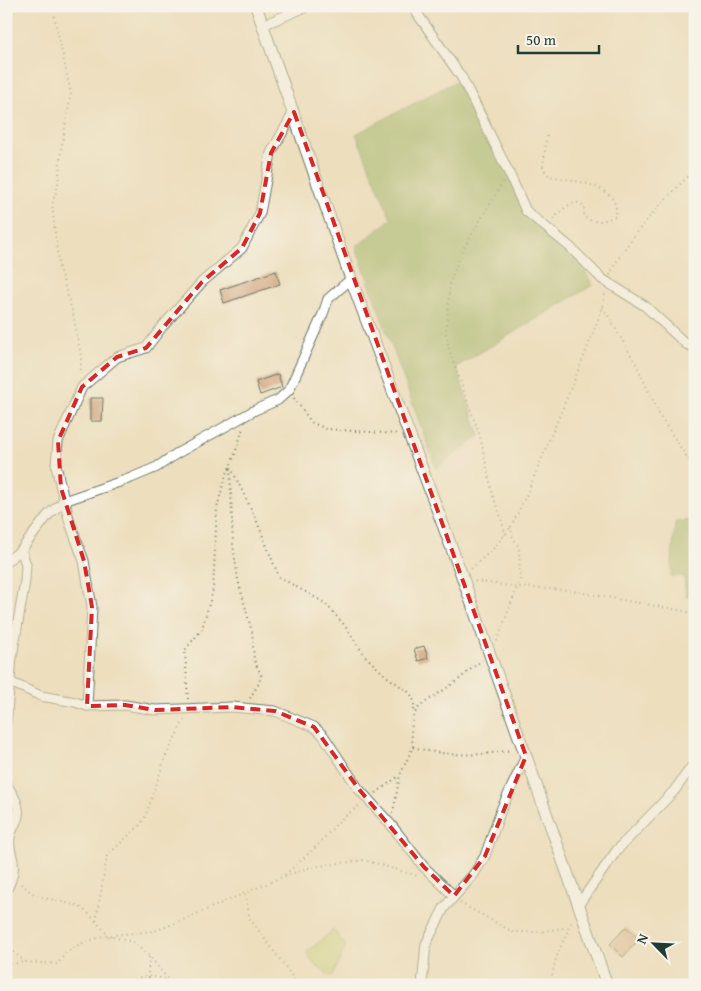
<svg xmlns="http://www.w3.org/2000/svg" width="701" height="991" font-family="'Gentium Book Plus',serif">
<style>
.green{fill:#c0cf71;stroke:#708652}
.forest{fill:#98b263;stroke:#5c784c}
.building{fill:#d1a981}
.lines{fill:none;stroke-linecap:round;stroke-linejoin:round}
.minor-casing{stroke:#677664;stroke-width:11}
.tertiary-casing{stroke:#677664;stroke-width:13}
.path{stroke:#677664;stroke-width:2;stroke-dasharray:1 4;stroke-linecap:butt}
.minor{stroke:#fff;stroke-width:9}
.tertiary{stroke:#fff;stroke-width:11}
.marked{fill:none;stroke:#d62828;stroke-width:4;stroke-dasharray:10 6;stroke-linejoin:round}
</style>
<rect width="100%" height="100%" fill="#f7f3e8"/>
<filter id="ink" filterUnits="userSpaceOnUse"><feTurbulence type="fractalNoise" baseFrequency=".02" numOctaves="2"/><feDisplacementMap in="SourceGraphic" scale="10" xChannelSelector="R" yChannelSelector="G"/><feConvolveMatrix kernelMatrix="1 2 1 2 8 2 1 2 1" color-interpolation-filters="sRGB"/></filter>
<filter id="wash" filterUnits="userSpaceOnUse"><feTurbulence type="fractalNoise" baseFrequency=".0096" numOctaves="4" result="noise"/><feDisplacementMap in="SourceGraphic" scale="20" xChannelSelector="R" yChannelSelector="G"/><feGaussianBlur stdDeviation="1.12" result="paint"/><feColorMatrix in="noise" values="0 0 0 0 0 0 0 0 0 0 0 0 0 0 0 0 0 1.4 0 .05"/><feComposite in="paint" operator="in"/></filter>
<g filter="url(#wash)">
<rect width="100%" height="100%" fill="#eddfbe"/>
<polygon class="green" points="333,930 346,946 332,977 314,964 307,952"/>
<g class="forest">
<polygon points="462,78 526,211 570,247 593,285 456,367 480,436 436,468 356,247 391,219 356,134"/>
<polygon points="693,520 694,597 686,597 684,576 671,576 675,522"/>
</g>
<g id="blocks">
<g class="building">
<polygon points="276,271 280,284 224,303 220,290"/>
<polygon points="278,374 282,387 260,395 256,382"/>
<polygon points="90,398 103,398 102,421 90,421"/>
<polygon points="424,646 428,658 418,661 414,649"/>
<polygon points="626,927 639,939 623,957 610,944"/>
</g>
</g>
</g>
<g filter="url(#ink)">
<use href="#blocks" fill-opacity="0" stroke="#677664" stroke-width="1"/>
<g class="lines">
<defs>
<g id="minor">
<polyline points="412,6 462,78 508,171 526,211 570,247 602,279 645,306 686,344 695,348"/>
<polyline points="263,25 308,6"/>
<polyline points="6,562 21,550 49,514 64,501 131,478 157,467 176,454 255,410 278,400 289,390 323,314 328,299 351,279"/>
<polyline points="10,682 41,696 75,702 87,706 125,705 155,710 232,707 275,711 314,727 323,735 358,788 392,826 424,867 454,896"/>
<polyline points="87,706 92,607 84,561 70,523 61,488 56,465 58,441 82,387 117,357 146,348 162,327 202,282 242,248 260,213 271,153 294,112"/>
<polyline points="6,723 12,657 25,581 26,564 21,550"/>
<path d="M6,783C10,791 17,799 18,808C21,819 11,827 10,838C8,846 12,853 13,861C15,872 11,882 6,891"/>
<polyline points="579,904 617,850 674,791 695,762"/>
<polyline points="422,985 426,944 444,908 474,874 485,856 501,810 526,756"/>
</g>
<polyline id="tertiary" points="256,6 351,279 461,573 607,985"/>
</defs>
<use href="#minor" class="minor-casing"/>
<use href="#tertiary" class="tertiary-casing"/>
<g class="path">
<polyline points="52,6 71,94 61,150 58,185 52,205 59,268 73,313 81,357 81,374"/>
<path d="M547,136L543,165L544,170L549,176C572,181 620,183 616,216C605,220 596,225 584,217V208L581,203C568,201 561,212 552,220"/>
<polyline points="503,182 460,254 450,283 446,332 449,350 480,436 493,496 501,517 505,535"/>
<path d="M610,275C624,241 668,195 695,170"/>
<polyline points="603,307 636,364 661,418 695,469"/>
<polyline points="294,398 311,422 326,429 398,434"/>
<polyline points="471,569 495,547 511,527"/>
<polyline points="475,581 517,587 567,590 695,613"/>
<polyline points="497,641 520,580 519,548 512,535 511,527 527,494 585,354 603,307 605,293"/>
<polyline points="250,698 259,683 261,675 254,660 252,632 238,580 233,545 230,466 256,519 279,577 325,603 345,626 365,656 386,676 410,693 414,701 414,714"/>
<polyline points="188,699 185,650 202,629 213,590 217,508 224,481 235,454 243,428"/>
<path d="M413,747C446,757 479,756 512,750"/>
<polyline points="689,789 695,784"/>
<polyline points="376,793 400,775"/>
<polyline points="393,813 400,775 413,747 411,730 414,714 420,706 457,681 482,660"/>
<polyline points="285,875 316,847 340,820 360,805"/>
<polyline points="21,884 32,893 45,898 79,906 90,915 109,936 133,942 149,956 169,980 178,985"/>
<polyline points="245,894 250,919 290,973 297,985"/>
<polyline points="460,903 513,932 538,932 570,927"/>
<polyline points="96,921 107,856 141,824 146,815 165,758 185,718"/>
<polyline points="6,945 25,962"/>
<polyline points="149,957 148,975 151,985"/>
<polyline points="6,965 25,962 58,964 64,954 80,944 103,936 154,931 176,923 282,877 311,867 364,860 418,876"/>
<path d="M126,985C142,975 150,975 168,980"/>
<polyline points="550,985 556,958 572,921"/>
</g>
<use href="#minor" class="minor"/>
<use href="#tertiary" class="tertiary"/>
</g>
</g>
<path d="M0 0H701V991H0ZM294,112L526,756L485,856L454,896L424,867L358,788L314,727L275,711L232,707L155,710L125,705L87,706L92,607L84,561L61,488L58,441L82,387L117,357L146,348L202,282L242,248L260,213L271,153Z" fill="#eddfbe" fill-opacity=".55" fill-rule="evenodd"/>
<path class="marked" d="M294,112L526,756L485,856L454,896L424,867L358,788L314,727L275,711L232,707L155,710L125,705L87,706L92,607L84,561L61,488L58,441L82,387L117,357L146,348L202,282L242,248L260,213L271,153Z"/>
<rect width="701" height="991" fill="none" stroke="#f7f3e8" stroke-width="25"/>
<g transform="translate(654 944) rotate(294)" stroke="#f7f3e8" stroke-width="4" paint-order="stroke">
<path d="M0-4L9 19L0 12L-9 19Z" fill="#1f3d34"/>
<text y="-8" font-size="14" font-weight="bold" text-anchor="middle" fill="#1f3d34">N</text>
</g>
<path d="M518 45v8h81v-8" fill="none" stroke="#1f3d34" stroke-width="2.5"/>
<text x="526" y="45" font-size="15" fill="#1f3d34" stroke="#f7f3e8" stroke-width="4" paint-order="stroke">50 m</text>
</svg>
